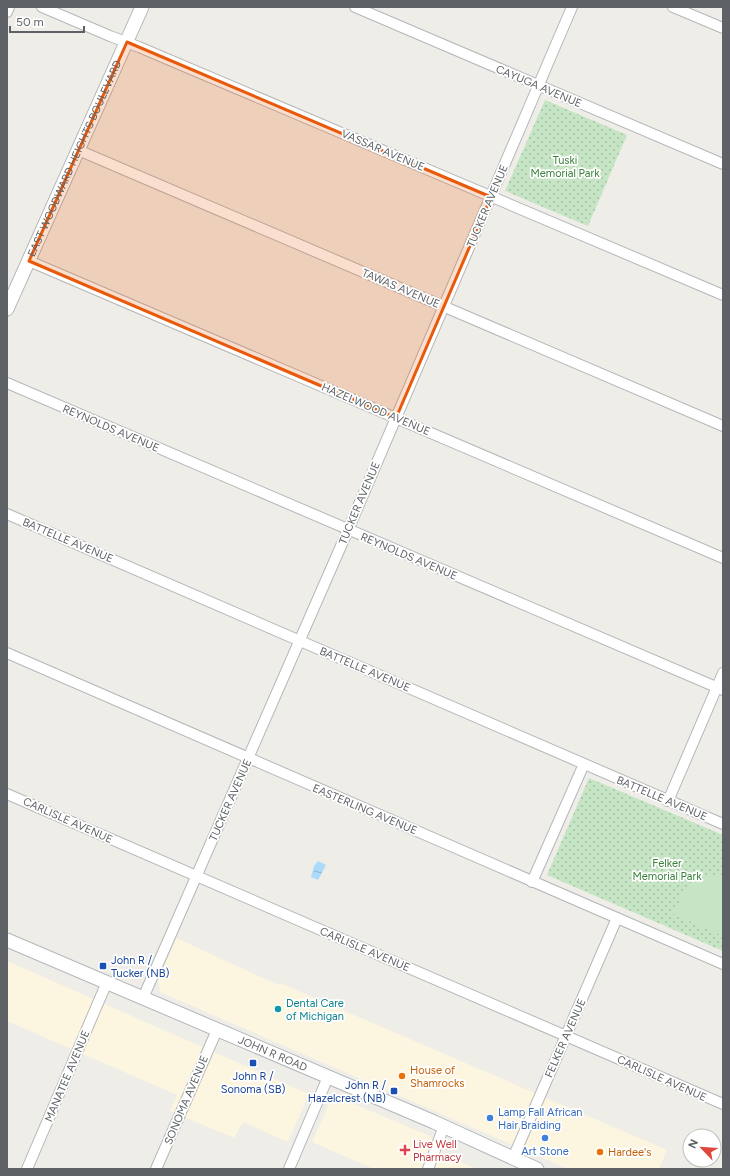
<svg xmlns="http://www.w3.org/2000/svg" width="730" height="1176" font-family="Figtree,sans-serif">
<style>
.commercial{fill:#fcf5df}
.park{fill:url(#park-dots)}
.garden{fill:#c6e5c5}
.water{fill:url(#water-ripples)}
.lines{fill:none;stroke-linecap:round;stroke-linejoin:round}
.street-casing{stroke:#b4b7ba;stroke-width:12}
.secondary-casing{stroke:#b3b6ba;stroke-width:15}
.street{stroke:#fff;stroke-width:10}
.secondary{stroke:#fff;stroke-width:13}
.marked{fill:#e8590c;fill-opacity:0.2;stroke:#e8590c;stroke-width:3;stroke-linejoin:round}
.transit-dot{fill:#1a4fb4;stroke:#fff;stroke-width:1.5}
.culture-dot{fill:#0f9aa8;stroke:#fff;stroke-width:1.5}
.food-dot{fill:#e8710a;stroke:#fff;stroke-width:1.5}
.shop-dot{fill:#3f7fe0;stroke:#fff;stroke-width:1.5}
.health-dot{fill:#e0444e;stroke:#fff;stroke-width:1.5}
.labels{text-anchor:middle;stroke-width:3.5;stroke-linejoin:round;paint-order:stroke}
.street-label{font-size:11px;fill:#5e6266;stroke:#fff}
.park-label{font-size:11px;fill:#3a813c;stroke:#fff}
.transit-label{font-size:11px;fill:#164399;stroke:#fff;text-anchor:start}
.culture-label{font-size:11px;fill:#0d838f;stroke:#fff;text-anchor:start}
.food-label{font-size:11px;fill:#c56008;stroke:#fff;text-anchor:start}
.shop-label{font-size:11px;fill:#366cbe;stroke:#fff;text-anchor:start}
.health-label{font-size:11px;fill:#be3a42;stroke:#fff;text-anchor:start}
</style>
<defs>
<pattern id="park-dots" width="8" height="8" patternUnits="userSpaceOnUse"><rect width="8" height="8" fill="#c6e5c5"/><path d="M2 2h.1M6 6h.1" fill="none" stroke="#a4bda4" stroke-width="1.8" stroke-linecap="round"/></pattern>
<pattern id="water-ripples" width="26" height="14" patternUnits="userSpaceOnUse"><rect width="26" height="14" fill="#acdafa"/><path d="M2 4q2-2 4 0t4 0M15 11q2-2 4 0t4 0" fill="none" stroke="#8fb4ce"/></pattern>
</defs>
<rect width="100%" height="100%" fill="#efede7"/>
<g class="commercial">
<polygon points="176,938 278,985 280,983 667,1150 659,1169 568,1169 160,992 158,982"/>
<polygon points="7,961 309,1094 288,1142 243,1122 234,1138 170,1111 177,1095 7,1021"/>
<polygon points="333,1095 430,1136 445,1155 476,1169 374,1169 312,1142"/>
</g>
<g class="park">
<polygon points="545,100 627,135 588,226 505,191"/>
<polygon points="589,778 723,835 723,951 547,875"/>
</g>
<path class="garden" d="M723,875V936L673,914C684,889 694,877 723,875Z"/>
<polygon class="water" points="318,861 326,865 318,880 311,877 314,866"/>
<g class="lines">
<defs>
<g id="street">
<polyline points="42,7 110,36 139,47 723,295"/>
<polyline points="355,7 723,164"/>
<polyline points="673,7 723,28"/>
<polyline points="7,12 9,7"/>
<polyline points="78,150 723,426"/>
<polyline points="29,261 723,558"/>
<polyline points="7,383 723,690"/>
<polyline points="7,514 723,824"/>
<polyline points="7,653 723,964"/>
<polyline points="7,794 723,1104"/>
<polyline points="668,801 723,673"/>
<polyline points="532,882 584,764"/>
<polyline points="143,998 348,530 572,7"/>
<polyline points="513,1158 617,918"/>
<polyline points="27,1169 107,982"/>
<polyline points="156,1169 217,1030"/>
<polyline points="289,1169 328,1077"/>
<polyline points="428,1169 444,1126"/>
</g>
<g id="secondary">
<path id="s1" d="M7,309L142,7"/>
<path id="s2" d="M7,940L434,1122L537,1169"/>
</g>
</defs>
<use href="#street" class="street-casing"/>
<use href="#secondary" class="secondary-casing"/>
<use href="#street" class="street"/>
<use href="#secondary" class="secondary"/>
</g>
<path class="marked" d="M127,42L491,197L396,418L29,261Z"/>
<g class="transit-dot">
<rect x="99" y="962" width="8" height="8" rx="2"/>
<rect x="249" y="1059" width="8" height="8" rx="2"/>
<rect x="390" y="1087" width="8" height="8" rx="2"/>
</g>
<circle class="culture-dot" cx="278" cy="1009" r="4"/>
<g class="food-dot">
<circle cx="402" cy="1076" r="4"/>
<circle cx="600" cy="1152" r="4"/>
</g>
<g class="shop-dot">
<circle cx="490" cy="1118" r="4"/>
<circle cx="545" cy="1138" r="4"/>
</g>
<path class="health-dot" d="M403 1144h4v4h4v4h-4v4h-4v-4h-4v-4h4z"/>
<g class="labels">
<g class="street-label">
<text transform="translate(539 86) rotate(23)" y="4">CAYUGA AVENUE</text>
<text transform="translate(383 150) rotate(23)" y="4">VASSAR AVENUE</text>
<text dy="4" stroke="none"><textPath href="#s1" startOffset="165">EAST WOODWARD HEIGHTS BOULEVARD</textPath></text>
<text transform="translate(487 206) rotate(-67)" y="4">TUCKER AVENUE</text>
<text transform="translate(401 288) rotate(23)" y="4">TAWAS AVENUE</text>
<text transform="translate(376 409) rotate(23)" y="4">HAZELWOOD AVENUE</text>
<text transform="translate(111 428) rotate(23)" y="4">REYNOLDS AVENUE</text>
<text transform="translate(359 503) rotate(-67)" y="4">TUCKER AVENUE</text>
<text transform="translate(68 540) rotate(23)" y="4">BATTELLE AVENUE</text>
<text transform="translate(409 556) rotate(23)" y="4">REYNOLDS AVENUE</text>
<text transform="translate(365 669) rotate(23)" y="4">BATTELLE AVENUE</text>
<text transform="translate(662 798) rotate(23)" y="4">BATTELLE AVENUE</text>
<text transform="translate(230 800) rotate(-66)" y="4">TUCKER AVENUE</text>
<text transform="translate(365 809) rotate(23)" y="4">EASTERLING AVENUE</text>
<text transform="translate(68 820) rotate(24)" y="4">CARLISLE AVENUE</text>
<text transform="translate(365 949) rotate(23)" y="4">CARLISLE AVENUE</text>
<text transform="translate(565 1038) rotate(-66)" y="4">FELKER AVENUE</text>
<text dy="4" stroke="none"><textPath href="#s2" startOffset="289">JOHN R ROAD</textPath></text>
<text transform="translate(67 1076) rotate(-67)" y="4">MANATEE AVENUE</text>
<text transform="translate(662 1078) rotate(24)" y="4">CARLISLE AVENUE</text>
<text transform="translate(186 1100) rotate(-67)" y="4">SONOMA AVENUE</text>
</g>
<g class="park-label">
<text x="565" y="164">Tuski<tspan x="565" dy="13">Memorial Park</tspan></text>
<text x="667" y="867">Felker<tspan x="667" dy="13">Memorial Park</tspan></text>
</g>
<g class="transit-label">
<text x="111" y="964">John R /<tspan x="111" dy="13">Tucker (NB)</tspan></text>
<text x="253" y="1080" text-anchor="middle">John R /<tspan x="253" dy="13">Sonoma (SB)</tspan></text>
<text x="386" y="1089" text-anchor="end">John R /<tspan x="386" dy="13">Hazelcrest (NB)</tspan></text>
</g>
<g class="culture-label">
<text x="286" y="1007">Dental Care<tspan x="286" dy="13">of Michigan</tspan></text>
</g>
<g class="food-label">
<text x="410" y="1074">House of<tspan x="410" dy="13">Shamrocks</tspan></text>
<text x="608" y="1156">Hardee's</text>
</g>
<g class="shop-label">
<text x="498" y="1116">Lamp Fall African<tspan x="498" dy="13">Hair Braiding</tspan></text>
<text x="545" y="1155" text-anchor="middle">Art Stone</text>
</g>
<g class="health-label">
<text x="413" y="1148">Live Well<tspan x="413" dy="13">Pharmacy</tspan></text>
</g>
</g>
<rect width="730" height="1176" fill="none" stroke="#5e6266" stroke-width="16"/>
<g transform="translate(702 1148) rotate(295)"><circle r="19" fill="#ffffff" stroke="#bfc0c2"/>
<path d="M0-3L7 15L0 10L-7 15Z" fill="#df463d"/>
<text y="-6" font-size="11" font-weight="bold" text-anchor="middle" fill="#5e6266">N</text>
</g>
<path d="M10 26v6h74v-6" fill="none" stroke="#5e6266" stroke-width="2"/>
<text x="16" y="26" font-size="12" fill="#5e6266" stroke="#ffffff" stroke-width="3" paint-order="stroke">50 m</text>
</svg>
